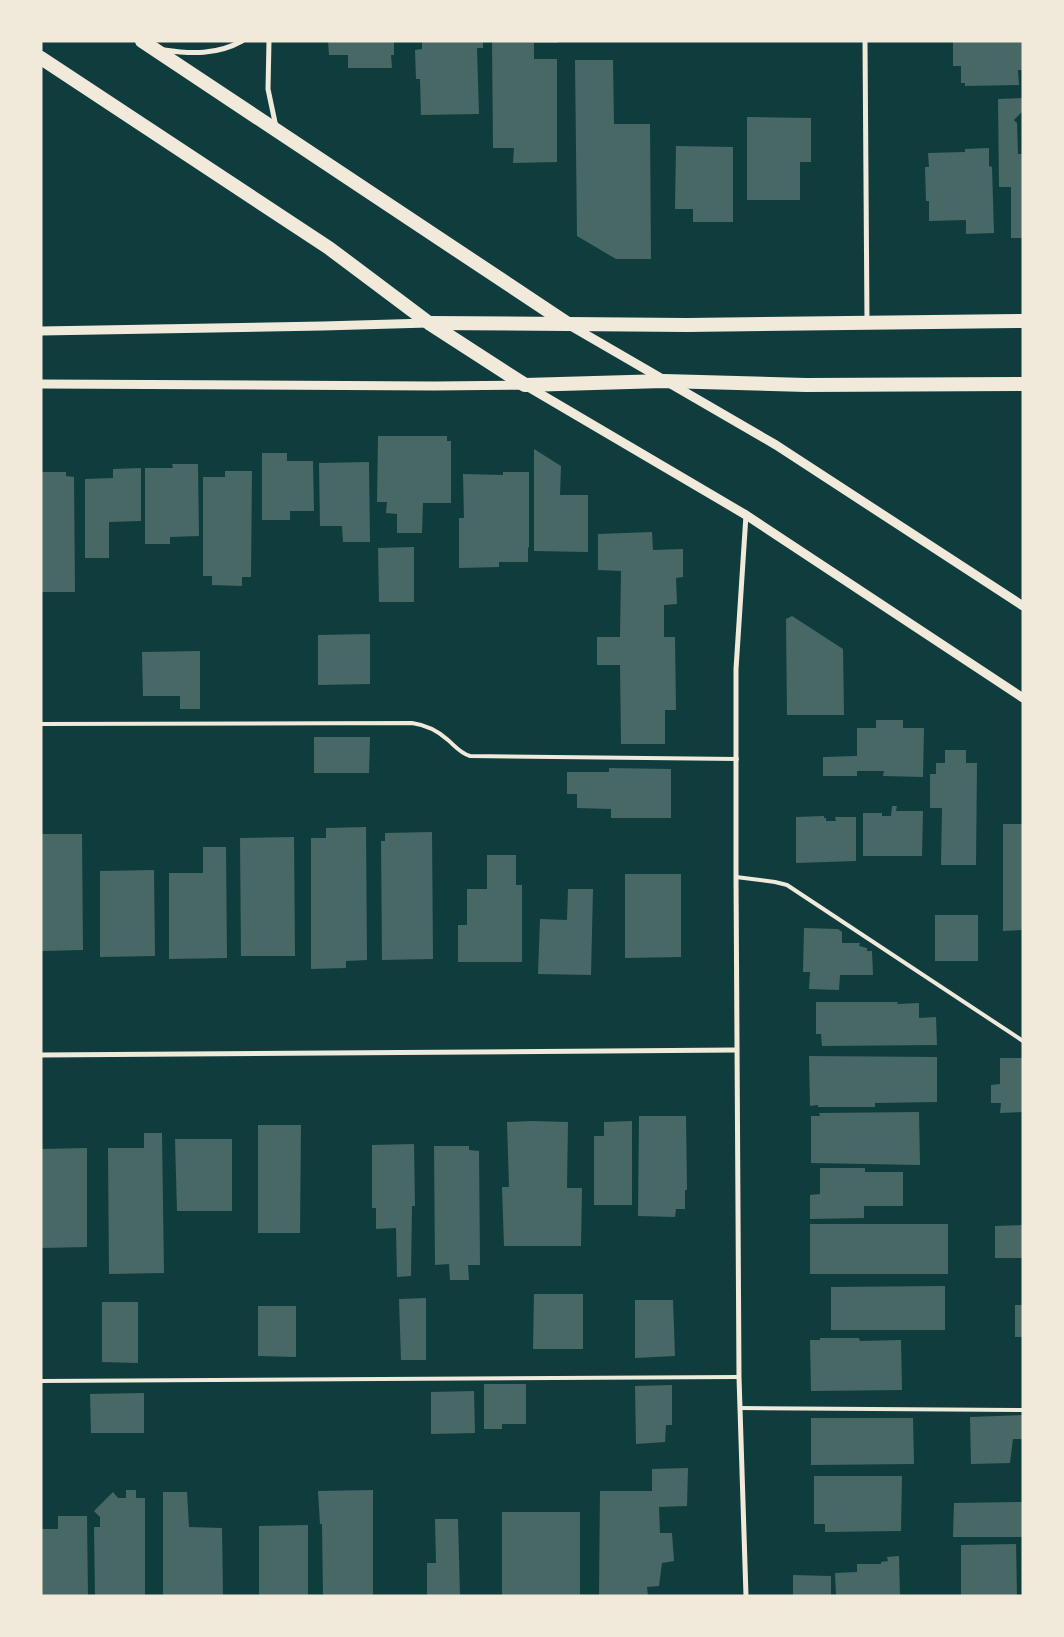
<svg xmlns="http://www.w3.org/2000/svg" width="1064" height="1637" font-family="'Asap Condensed',sans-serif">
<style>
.building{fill:#486865}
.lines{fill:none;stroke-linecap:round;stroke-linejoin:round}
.service{stroke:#f1e9da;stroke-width:4}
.minor{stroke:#f1e9da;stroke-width:5}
.tertiary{stroke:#f1e9da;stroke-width:9}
.trunk{stroke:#f1e9da;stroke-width:14}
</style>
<rect width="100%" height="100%" fill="#0f3d3e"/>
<g class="building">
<polygon points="328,41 394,41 394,55 391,55 392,68 348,68 348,55 329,55"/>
<polygon points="422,41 483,41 483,48 477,48 479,114 421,115 420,79 416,79 415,50 422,49"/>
<polygon points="492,41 558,41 558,43 534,43 534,59 557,59 557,162 513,163 514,148 493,148"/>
<polygon points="953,41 1023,41 1023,70 1018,70 1019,85 965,86 965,83 961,83 961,66 953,66"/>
<polygon points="575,60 613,60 614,124 650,124 651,259 616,259 577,236"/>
<polygon points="1023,98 1023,111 1014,120 1017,123 1018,154 1023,154 1023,238 1011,238 1011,187 999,187 998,99"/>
<polygon points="747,117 811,118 811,162 800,162 800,200 747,200"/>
<polygon points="676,146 733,147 733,222 693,222 693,209 675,209"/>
<polygon points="989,148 989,166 992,167 994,233 966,234 966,220 929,221 929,201 926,201 925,167 929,167 928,153 965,152 965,149"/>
<polygon points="378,436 447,436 447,441 451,441 451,503 423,503 422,533 397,533 397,514 386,513 387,502 377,502"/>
<polygon points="534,449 561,466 560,495 588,495 588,552 534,551"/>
<polygon points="262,453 287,453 287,461 313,461 314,511 290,511 290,520 262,520"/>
<polygon points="369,462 370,542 343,542 342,526 320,526 319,463"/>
<polygon points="172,464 198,464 199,536 170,537 170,544 145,544 145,468 173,468"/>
<polygon points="141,468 141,521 109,522 109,558 85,558 85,479 113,478 113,469"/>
<polygon points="225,471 252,471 251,577 242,577 242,586 212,585 212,576 203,576 203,477 225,477"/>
<polygon points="41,472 66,472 66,476 74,477 75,592 41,592"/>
<polygon points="503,472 529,472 529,548 528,547 528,562 499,562 499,567 459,568 459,518 464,518 463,474 503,475"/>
<polygon points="652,532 653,550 683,549 683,577 676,578 677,604 664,605 664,637 675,637 676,710 665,710 665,744 621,744 620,665 597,665 597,637 620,637 621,571 598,570 598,534"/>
<polygon points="414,547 414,602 379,602 378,548"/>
<polygon points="792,616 843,649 844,715 787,715 786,619"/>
<polygon points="370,634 370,684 318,685 318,635"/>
<polygon points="200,651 200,709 180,709 180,696 143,696 142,652"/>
<polygon points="876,720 903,720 903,728 924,728 923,777 883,776 884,771 857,771 857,776 823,776 823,757 857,756 857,728 876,728"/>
<polygon points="314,737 370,737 369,773 314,773"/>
<polygon points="945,750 966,750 966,763 977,763 976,865 941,865 942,808 930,808 930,774 936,774 936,763 945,763"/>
<polygon points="609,768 671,769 671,818 611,818 611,809 577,808 577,794 567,794 567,772 609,772"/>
<polygon points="892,806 897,806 896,811 923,811 922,856 863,856 863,813 882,813 882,816 891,816"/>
<polygon points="824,816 824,818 826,818 826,821 836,821 835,817 856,817 856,861 796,863 796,817"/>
<polygon points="1003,824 1023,824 1023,930 1003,931"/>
<polygon points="366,827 367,960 346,961 346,968 311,969 311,838 326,838 326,828"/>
<polygon points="432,832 433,959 382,960 381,841 385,841 385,833"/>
<polygon points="41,834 82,834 83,950 41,951"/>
<polygon points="294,837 295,956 241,956 240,838"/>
<polygon points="203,847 226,847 227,958 169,959 169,873 203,873"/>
<polygon points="487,855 516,855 516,885 522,885 522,962 458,962 458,925 467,925 467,889 487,889"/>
<polygon points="154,870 155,956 100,957 100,871"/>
<polygon points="625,874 681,874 681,957 625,958"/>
<polygon points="568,889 593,889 591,975 538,974 540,919 567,920"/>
<rect x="935" y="915" width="43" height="46"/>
<polygon points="804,928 838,929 842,932 842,943 860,943 859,946 867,948 867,951 872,951 873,975 840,975 839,990 809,989 810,972 803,972"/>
<polygon points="816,1002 898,1002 897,1004 919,1003 919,1018 936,1017 937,1045 822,1046 821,1034 816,1034"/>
<polygon points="809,1056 937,1057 937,1102 875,1103 875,1107 818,1107 818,1105 810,1106"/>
<polygon points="1000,1058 1023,1058 1023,1112 1000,1113 1001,1103 991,1103 991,1085 1000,1084"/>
<polygon points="919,1112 920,1165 811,1163 811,1116 820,1116 819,1113"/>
<polygon points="639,1116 686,1116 687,1190 685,1190 685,1209 676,1209 675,1217 638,1216"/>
<polygon points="531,1121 568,1122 567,1188 582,1188 581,1246 504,1246 502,1187 509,1187 507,1122"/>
<polygon points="632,1121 632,1205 594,1205 594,1136 604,1136 604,1122"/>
<polygon points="258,1125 301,1125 300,1233 258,1233"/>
<polygon points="144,1133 162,1133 164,1273 109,1274 108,1148 144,1148"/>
<polygon points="175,1139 232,1139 232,1211 177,1211"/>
<polygon points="414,1144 415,1206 412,1206 411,1276 397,1277 396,1228 376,1229 376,1208 372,1208 372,1145"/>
<polygon points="434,1146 469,1146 469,1150 479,1151 480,1265 468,1265 469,1280 450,1280 449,1264 435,1265"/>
<polygon points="87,1148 87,1247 41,1248 41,1149"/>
<polygon points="820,1168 865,1168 865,1172 903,1172 903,1206 864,1206 864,1218 810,1219 810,1195 820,1194"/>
<rect x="810" y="1224" width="138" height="50"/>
<polygon points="1023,1225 1023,1258 995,1258 995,1226"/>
<polygon points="945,1286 945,1330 831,1330 831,1287"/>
<polygon points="534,1294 583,1294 583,1349 533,1349"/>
<polygon points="426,1298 426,1360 401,1360 399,1299"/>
<polygon points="635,1300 673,1300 675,1356 635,1358"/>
<polygon points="102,1302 138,1302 138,1363 102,1362"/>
<rect x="1015" y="1305" width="8" height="32"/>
<polygon points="258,1306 296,1306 296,1357 258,1356"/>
<polygon points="820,1338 859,1338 860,1341 901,1340 902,1390 811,1391 810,1340 820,1340"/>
<polygon points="484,1384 526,1384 526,1424 502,1424 502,1429 484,1429"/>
<polygon points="672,1385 672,1425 666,1425 665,1442 636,1444 635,1386"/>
<polygon points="474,1391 475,1433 431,1434 431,1392"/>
<polygon points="144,1393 144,1433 91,1433 90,1394"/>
<polygon points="1023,1415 1023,1439 1013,1439 1010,1463 971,1464 970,1417"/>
<polygon points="811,1418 913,1418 914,1464 811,1465"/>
<polygon points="688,1468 687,1506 659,1507 660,1533 672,1533 674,1561 662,1563 659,1586 647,1587 648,1596 599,1596 600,1491 652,1491 652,1469"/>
<polygon points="814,1476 902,1476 901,1531 825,1532 825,1524 814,1524"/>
<polygon points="126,1490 136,1490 136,1498 145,1498 145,1596 95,1596 94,1527 100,1527 100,1517 94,1511 113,1492 118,1498 126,1498"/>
<polygon points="373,1490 373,1596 323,1596 322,1524 320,1524 318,1491"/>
<polygon points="163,1492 187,1492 189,1527 222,1528 223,1596 163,1596"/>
<polygon points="1020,1502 1022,1502 1022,1537 953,1537 954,1503"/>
<rect x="502" y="1512" width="78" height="84"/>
<polygon points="58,1516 87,1516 88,1596 41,1596 42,1529 58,1529"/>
<polygon points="435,1519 458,1519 460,1596 427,1596 427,1563 436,1563"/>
<polygon points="308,1525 308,1596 259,1596 259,1526"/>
<polygon points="1016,1544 1017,1596 961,1596 961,1545"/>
<polygon points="899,1556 900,1596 836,1596 835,1573 857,1572 857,1564 881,1564 881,1562 888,1561 887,1557"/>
<polygon points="793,1575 831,1576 831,1596 793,1596"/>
</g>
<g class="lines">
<g class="service">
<path d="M41,724L412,723C426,725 437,730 448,740C455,746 460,753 470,756L737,759"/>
<polyline points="736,877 775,882 787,885 1023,1041"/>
<polyline points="41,1381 739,1377"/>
<polyline points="740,1408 1023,1410"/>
</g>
<g class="minor">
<polyline points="269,41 268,89 276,127"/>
<polyline points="865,41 867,322"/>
<path d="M164,50C191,54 217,55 242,41"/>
<polyline points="41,1055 736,1050"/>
<polyline points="746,1596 739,1377 736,877 736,669 746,515"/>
</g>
<g class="tertiary">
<polyline points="571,326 776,445 1023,606"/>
<polyline points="41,331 323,326 428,323"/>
<polyline points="41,384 434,386 525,385 746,515 1023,698"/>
</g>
<g class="trunk">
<polyline points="142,41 568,324"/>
<polyline points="41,58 329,248 429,323 525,385 664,381 806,385 1023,384"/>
<polyline points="430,323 687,325 1023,321"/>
</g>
</g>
<rect width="1064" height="1637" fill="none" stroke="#f1e9da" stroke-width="85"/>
</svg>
